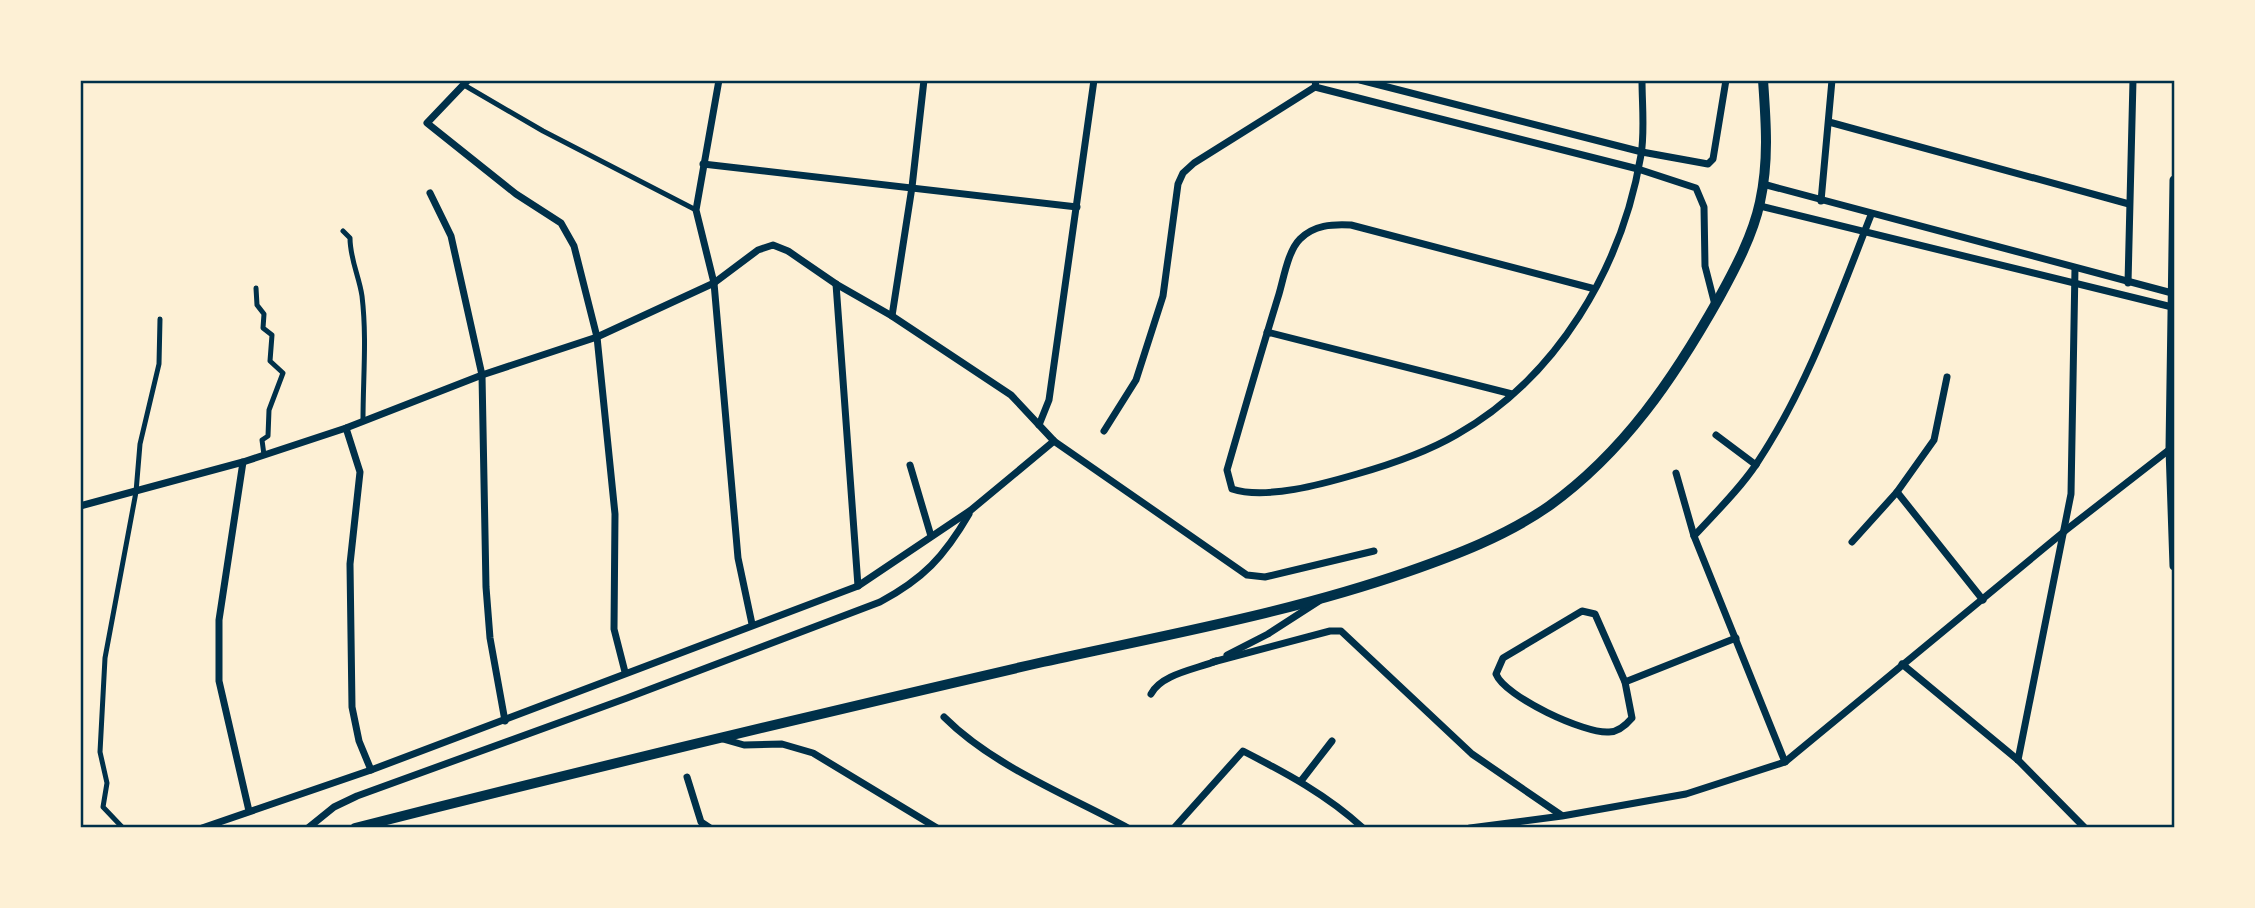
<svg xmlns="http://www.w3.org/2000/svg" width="2255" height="908" font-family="Poppins,sans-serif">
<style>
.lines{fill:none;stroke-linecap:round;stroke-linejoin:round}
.service{stroke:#003049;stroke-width:3.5}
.pedestrian{stroke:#003049;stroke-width:5}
.minor{stroke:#003049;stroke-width:7}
.tertiary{stroke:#003049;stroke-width:9}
.secondary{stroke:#003049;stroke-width:10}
.neatline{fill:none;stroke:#003049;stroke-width:2.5}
</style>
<rect width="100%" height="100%" fill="#fdf0d5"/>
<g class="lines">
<polyline class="service" points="2174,828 2174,827"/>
<g class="pedestrian">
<polyline points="464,85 543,131 696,210"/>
<path d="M343,231L350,238C350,259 359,276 362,296C367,338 363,378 363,420"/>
<polyline points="256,288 257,305 264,314 263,328 272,335 270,361 283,373 269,410 268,436 262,440 264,455"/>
<polyline points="123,828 103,807 107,783 100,752 105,658 136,492 140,444 159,364 160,319"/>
</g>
<g class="minor">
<polyline points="468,80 427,123 516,194 561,223 574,246 597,337 615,514 614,629 625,672"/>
<polyline points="719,80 696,210 714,283 738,558 752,624"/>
<polyline points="1360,80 1642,152 1708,164 1713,159 1726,80"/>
<polyline points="1315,87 1638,169 1696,188 1704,207 1705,266 1715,305"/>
<polyline points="1829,122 2129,204"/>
<polyline points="703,164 1077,207"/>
<polyline points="1763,184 2172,293"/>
<polyline points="430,193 451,236 482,375 486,587 490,638 505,721"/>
<polyline points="1821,201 1832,80"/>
<polyline points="1760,206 2172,307"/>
<polyline points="2128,283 2133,80"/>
<polyline points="836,284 858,586"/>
<path d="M1595,289L1351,225C1332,224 1314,225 1300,239C1288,251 1284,277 1279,294C1261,352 1244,411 1227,470L1232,489C1266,500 1323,484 1357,474C1392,464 1425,453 1456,435C1557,378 1622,268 1641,155C1645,132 1642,104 1642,80"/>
<polyline points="892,316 912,187 924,80"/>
<polyline points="1267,332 1512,394"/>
<polyline points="1039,425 1049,400 1094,80"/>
<polyline points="346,428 360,472 350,564 352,707 359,741 371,770"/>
<polyline points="1104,431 1136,380 1163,296 1178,184 1183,173 1194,163 1315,87 1316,80"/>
<polyline points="1716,435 1756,465"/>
<polyline points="243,462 219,620 219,681 249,811"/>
<polyline points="910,465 931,536"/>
<polyline points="1676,473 1694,536 1785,762"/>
<polyline points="1897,492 1983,600"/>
<polyline points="80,506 243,462 346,428 482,375 597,337 714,283 758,250 773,245 788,251 836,284 892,316 1011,395 1054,441 1247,575 1265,577 1374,551"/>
<path d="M1694,536C1715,513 1740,489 1757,463C1807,388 1838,299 1871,215"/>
<polyline points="1852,542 1897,492 1934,440 1947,377"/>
<path d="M1582,611L1595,614L1625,682L1632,718C1626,725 1618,732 1609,732C1585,734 1505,697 1496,674L1503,658Z"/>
<polyline points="1227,655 1268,634 1319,601"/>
<polyline points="1213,662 1330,631 1341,631 1472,754 1561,815"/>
<polyline points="1902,664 2018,760 2085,828"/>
<polyline points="1625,682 1736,638"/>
<path d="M1151,694C1161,674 1197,669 1216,661"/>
<path d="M944,717C993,766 1067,795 1128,828"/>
<polyline points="723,739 744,745 782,744 813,753 937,828"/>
<polyline points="2018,760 2071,494 2075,268"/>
<polyline points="687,777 701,822 710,828"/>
<polyline points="1301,781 1332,741"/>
<polyline points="202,828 371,770 858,586 971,510 1054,441"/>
<path d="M308,828L334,807L357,796L627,698L880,602C923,579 944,557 969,514"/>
<path d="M1174,828L1243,751C1286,773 1327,795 1363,828"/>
<polyline points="1470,828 1562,816 1686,794 1785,762 2066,530 2174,446"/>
</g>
<polyline class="tertiary" points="2174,180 2170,449 2174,566"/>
<path class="secondary" d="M355,828C584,770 813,715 1043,662C1165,635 1289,613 1407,572C1456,555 1506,536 1549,506C1624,452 1674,378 1719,298C1735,269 1753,235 1760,202C1769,161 1766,122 1763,80"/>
</g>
<rect width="2255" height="908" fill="none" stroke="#fdf0d5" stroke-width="164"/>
<rect x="82" y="82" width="2091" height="744" class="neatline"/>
</svg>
